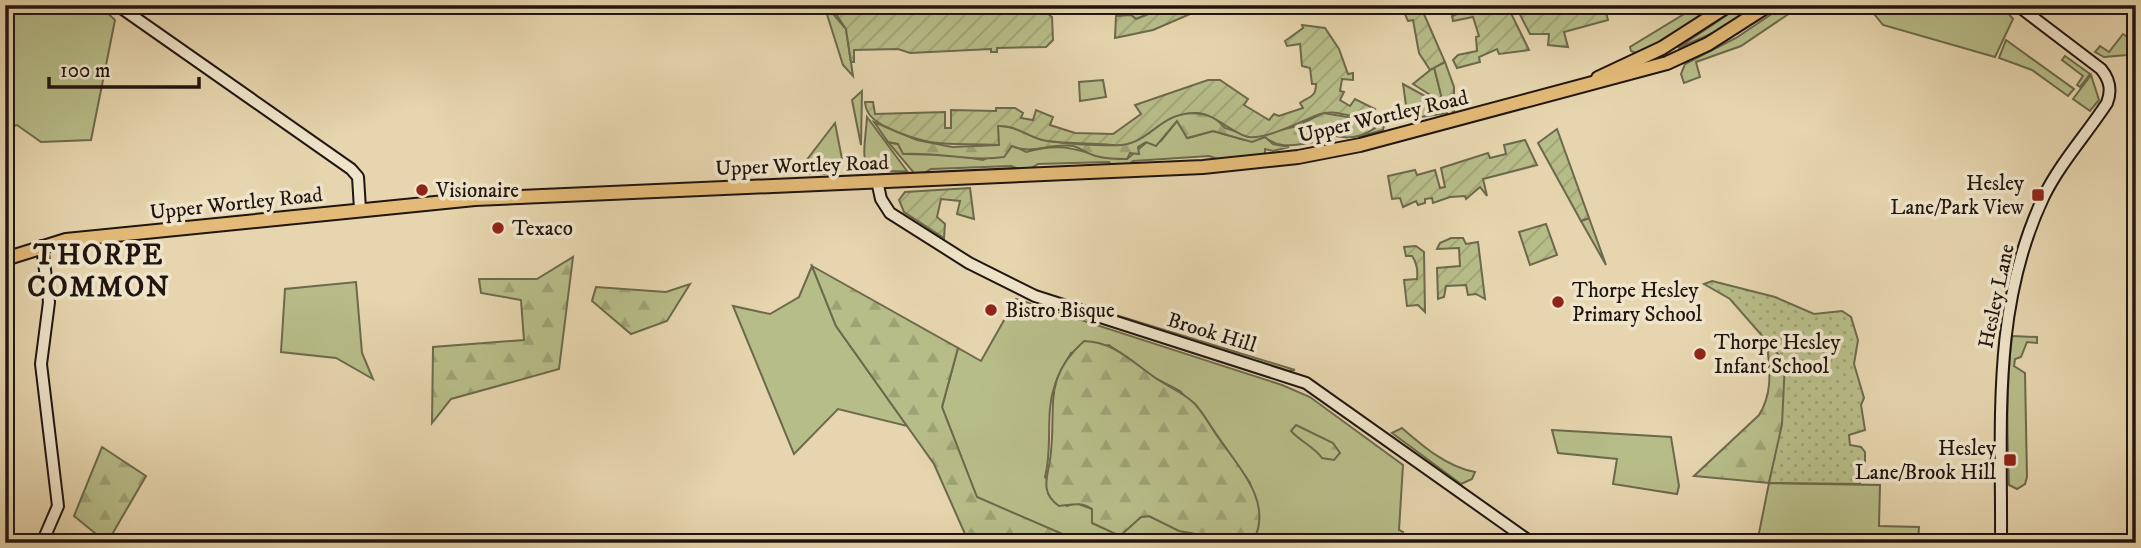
<svg xmlns="http://www.w3.org/2000/svg" width="2141" height="548" font-family="'IM FELL DW Pica',serif">
<style>
.grass{fill:#b7bd89;stroke:#6c694c;stroke-width:2}
.forest{fill:url(#forest-firs);stroke:#6c694c;stroke-width:2}
.park{fill:url(#park-dots);stroke:#6c694c;stroke-width:2}
.garden{fill:url(#garden-furrows);stroke:#6c694c;stroke-width:2}
.lines{fill:none;stroke-linecap:round;stroke-linejoin:round}
.secondary-casing{stroke:#20150f;stroke-width:14}
.primary-casing{stroke:#20150f;stroke-width:16}
.secondary{stroke:#efe4ca;stroke-width:10}
.primary{stroke:#e3ba77;stroke-width:12}
.poi-dot{fill:#8f2418;stroke:#efe4ca;stroke-width:2.5}
.labels{text-anchor:middle;stroke-width:7;stroke-linejoin:round;paint-order:stroke}
.street-label{font-size:21px;fill:#20150f;stroke:#efe4ca}
.poi-label{font-size:21px;fill:#20150f;stroke:#efe4ca;text-anchor:start}
.district-label{font-size:28px;font-weight:bold;letter-spacing:2px;fill:#20150f;stroke:#efe4ca}
</style>
<defs>
<pattern id="forest-firs" width="22" height="20" patternUnits="userSpaceOnUse" patternTransform="scale(1.75)"><rect width="22" height="20" fill="#b7bd89"/><path d="M5 1l3.5 6h-7zM16 11l3.5 6h-7z" fill="#9da275"/></pattern>
<pattern id="park-dots" width="8" height="8" patternUnits="userSpaceOnUse" patternTransform="scale(1.75)"><rect width="8" height="8" fill="#b7bd89"/><path d="M2 2h.1M6 6h.1" fill="none" stroke="#9da275" stroke-width="1.8" stroke-linecap="round"/></pattern>
<pattern id="garden-furrows" width="10" height="10" patternUnits="userSpaceOnUse" patternTransform="scale(1.75)"><rect width="10" height="10" fill="#b7bd89"/><path d="M-1 1l2-2M0 10L10 0M9 11l2-2" fill="none" stroke="#9da275"/></pattern>
</defs>
<rect width="100%" height="100%" fill="#e6d5ae"/>
<filter id="stains"><feTurbulence type="fractalNoise" baseFrequency=".00286" numOctaves="4"/><feColorMatrix values="0 0 0 0 .2 0 0 0 0 .09 0 0 0 0 .02 0 0 0 .5 -.17"/></filter>
<radialGradient id="worn" r=".72"><stop offset=".6" stop-color="#630" stop-opacity="0"/><stop offset="1" stop-color="#630" stop-opacity=".3"/></radialGradient>
<g class="grass">
<polygon points="5,5 99,5 115,20 91,140 41,142 17,125 5,129"/>
<polygon points="824,5 833,5 834,15 846,29 853,76 843,65"/>
<polygon points="1131,5 1171,5 1136,19 1131,15"/>
<polygon points="1699,5 1719,5 1654,47 1636,53 1631,51 1630,47"/>
<polygon points="1742,5 1758,5 1713,33 1678,48"/>
<polygon points="1785,5 1802,5 1741,46 1696,62 1700,77 1684,83 1681,74 1685,64 1736,38"/>
<polygon points="1879,5 2001,5 2013,19 1995,57 1883,25 1875,15"/>
<polygon points="2123,34 2135,42 2127,55 2104,57 2095,52 2100,46 2109,52"/>
<polygon points="2006,40 2074,89 2068,96 2032,70 1999,58"/>
<polygon points="2065,56 2090,74 2080,87 2077,85 2083,76 2062,60"/>
<polygon points="1434,67 1443,103 1413,84"/>
<polygon points="2091,75 2099,100 2090,111 2073,99"/>
<polygon points="1103,80 1106,97 1080,101 1079,82"/>
<polygon points="1403,84 1436,102 1447,113 1414,118 1406,105"/>
<polygon points="862,91 861,145 852,100"/>
<polygon points="1378,116 1386,116 1383,130 1358,137 1375,128"/>
<path d="M867,117L907,171C854,173 864,162 867,117Z"/>
<path d="M1177,121L1188,138L1213,131L1244,140L1265,137L1273,144L1289,147L1273,151L1265,149V155L1218,159L1209,156L1133,161L1128,165L1112,166L1109,162L1038,164C1028,171 1022,171 1011,166L931,169L924,173H914L888,142L898,144L904,154L952,155L983,160L1012,145L1026,152C1074,138 1085,159 1127,159L1147,142L1161,141Z"/>
<polygon points="835,123 842,159 838,169 827,174 796,174"/>
<polygon points="1322,131 1333,139 1303,144 1300,140"/>
<polygon points="1589,218 1606,265 1581,221"/>
<polygon points="812,266 836,326 907,426 838,409 794,454 733,306 770,314 799,297"/>
<polygon points="356,282 362,353 373,379 336,358 281,352 285,289"/>
<path d="M1016,299L1282,385L1310,397L1403,465L1399,530L1403,532L1397,543H1250L1253,541L1259,517L1250,483L1205,418L1180,391L1155,378L1109,345L1071,353C1065,364 1057,375 1054,388C1045,416 1053,446 1045,477L1067,506L1076,503L1092,509L1093,516L1130,526L1141,517L1149,516L1193,536L1218,538L1223,543H1083L977,498L942,407L958,348L981,361Z"/>
<polygon points="1080,304 1295,370 1288,371"/>
<path d="M2012,336L2037,337V343L2027,342L2021,357L2015,359L2014,366L2025,373L2027,477L2025,484L2017,489L2009,485C2007,435 2006,386 2012,336Z"/>
<path d="M1402,428C1424,447 1447,467 1475,472L1472,479L1461,484L1392,433Z"/>
<polygon points="1552,430 1671,437 1679,486 1677,494 1613,484 1617,459 1558,453"/>
<polygon points="1769,483 1880,485 1879,526 1919,527 1918,543 1757,543"/>
</g>
<g class="forest">
<polygon points="1445,62 1454,87 1454,112 1443,103 1434,67"/>
<path d="M1190,113L1212,115L1225,128L1252,137L1297,126L1323,113L1354,118L1378,116L1375,128C1356,141 1340,139 1321,131L1302,137L1303,144C1287,146 1277,147 1265,137L1252,142L1213,131L1187,138L1177,121L1156,146L1146,142L1138,147L1139,154L1130,153L1127,159C1116,159 1103,159 1093,155C1086,153 1081,148 1073,146C1050,143 1032,155 1012,146L1004,157C971,162 937,152 903,154L898,144L888,142L874,122L917,140L952,147L998,145L997,126C1020,125 1029,139 1048,141C1068,144 1099,146 1118,145C1149,143 1159,115 1190,113Z"/>
<polygon points="573,257 559,369 451,399 432,423 433,347 524,340 521,300 481,293 479,279 537,279"/>
<polygon points="812,266 958,348 942,407 977,497 1083,543 969,543 934,464 836,326"/>
<polygon points="690,284 667,321 631,334 592,301 596,287 666,292"/>
<path d="M1084,341C1114,342 1131,361 1154,377C1168,387 1183,392 1195,404C1205,415 1211,428 1220,440C1239,467 1274,504 1253,541L1223,543L1218,538L1179,531L1149,516L1141,517L1120,536L1092,523V509C1080,501 1072,505 1059,506C1037,491 1050,473 1051,451C1056,404 1043,378 1084,341Z"/>
<path d="M1767,341C1772,346 1782,354 1785,362C1795,385 1775,457 1769,483L1694,476L1759,415C1774,391 1769,368 1767,341Z"/>
<path d="M1296,425L1333,443L1340,453L1334,460L1322,458C1313,446 1301,442 1291,431Z"/>
<polygon points="102,447 146,476 107,543 74,516"/>
</g>
<polygon class="park" points="1712,281 1775,297 1814,314 1842,311 1851,317 1858,340 1854,364 1864,398 1861,405 1865,430 1849,435 1850,445 1861,447 1865,452 1865,466 1859,468 1860,484 1769,483 1782,424 1785,362 1730,299 1704,284"/>
<g class="garden">
<polygon points="911,5 1036,5 1052,17 1053,40 1046,47 997,48 997,52 991,52 991,49 910,53 898,49 854,50 854,62 851,62 846,29 834,11 860,12 860,7"/>
<polygon points="1171,5 1211,5 1153,30 1115,38 1116,16 1131,15 1136,19"/>
<polygon points="1401,5 1420,5 1445,62 1430,70 1419,53 1413,20 1408,21"/>
<polygon points="1479,5 1507,5 1529,50 1499,54 1497,49 1479,57 1480,62 1457,68 1453,60 1458,55 1477,51 1476,37 1479,36 1473,17 1453,21 1452,16"/>
<polygon points="1515,5 1604,5 1608,20 1564,32 1568,47 1548,45 1549,34 1530,34"/>
<path d="M1302,25L1325,28L1339,49L1348,74L1353,73V80L1342,79L1340,91L1344,92L1340,100L1350,106L1355,99L1375,109C1357,126 1340,107 1320,114C1305,119 1261,143 1245,136C1229,130 1213,114 1198,113C1156,111 1151,148 1112,145C1091,143 1069,144 1048,141C1029,139 1018,125 998,126L999,145C947,142 934,150 884,126C874,120 866,115 865,102H873L875,114L945,112V128H951V110L996,111V108H1015L1023,113L1021,118L1033,120L1036,110L1053,117L1050,125L1075,133L1113,134L1141,114L1135,105L1208,80H1220L1248,99L1244,105L1269,120L1274,114L1279,116L1303,108L1300,103C1309,96 1316,98 1316,84H1312L1310,68L1302,66L1300,44L1287,46L1285,41L1303,28Z"/>
<polygon points="1557,129 1589,218 1581,221 1538,143"/>
<polygon points="1525,140 1537,165 1483,179 1487,196 1480,187 1466,199 1465,196 1450,197 1433,203 1432,198 1425,199 1425,203 1418,205 1416,201 1403,207 1400,198 1392,199 1388,176 1415,170 1417,175 1435,170 1440,188 1445,187 1441,168 1488,153 1490,158 1506,154 1504,145"/>
<polygon points="970,188 974,219 957,214 960,201 941,199 937,217 945,224 944,238 904,212 899,200 905,192"/>
<polygon points="1546,224 1557,255 1530,265 1519,232"/>
<polygon points="1451,238 1463,238 1466,244 1478,242 1485,299 1476,294 1468,295 1466,285 1446,286 1444,297 1438,299 1437,268 1460,266 1459,248 1437,249 1440,243"/>
<path d="M1416,246L1424,252L1425,312L1418,305L1407,306L1404,280L1417,279C1418,271 1417,263 1412,256H1406L1404,247Z"/>
</g>
<g class="lines">
<defs>
<g id="secondary">
<polyline points="117,5 351,169 358,177 360,209"/>
<polyline points="877,181 881,199 890,213 969,263 1035,296 1306,383 1532,543"/>
<polyline points="42,246 49,302 41,364 58,506 42,543"/>
<path d="M2001,543C2002,424 1991,307 2044,196C2061,162 2086,135 2107,103C2112,90 2110,80 2101,69L2017,5"/>
</g>
<g id="primary">
<polyline points="1598,78 1662,48 1729,5"/>
<polyline points="5,259 66,240 475,199 1203,167 1298,157 1360,145 1667,63 1708,44 1769,5"/>
</g>
</defs>
<use href="#secondary" class="secondary-casing"/>
<use href="#primary" class="primary-casing"/>
<use href="#secondary" class="secondary"/>
<use href="#primary" class="primary"/>
</g>
<g class="poi-dot">
<circle cx="422" cy="190" r="7"/>
<rect x="2031" y="188" width="14" height="14" rx="3.5"/>
<circle cx="498" cy="228" r="7"/>
<circle cx="1558" cy="302" r="7"/>
<circle cx="991" cy="310" r="7"/>
<circle cx="1700" cy="354" r="7"/>
<rect x="2003" y="453" width="14" height="14" rx="3.5"/>
</g>
<g class="labels">
<g class="street-label">
<text transform="translate(1383 116) rotate(-13)" y="7">Upper Wortley Road</text>
<text transform="translate(802 165) rotate(-2)" y="7">Upper Wortley Road</text>
<text transform="translate(236 203) rotate(-6)" y="7">Upper Wortley Road</text>
<text transform="translate(1996 296) rotate(-78)" y="7">Hesley Lane</text>
<text transform="translate(1212 332) rotate(17)" y="7">Brook Hill</text>
</g>
<g class="poi-label">
<text x="2024" y="190" text-anchor="end">Hesley<tspan x="2024" dy="24">Lane/Park View</tspan></text>
<text x="436" y="197">Visionaire</text>
<text x="512" y="235">Texaco</text>
<text x="1572" y="297">Thorpe Hesley<tspan x="1572" dy="24">Primary School</tspan></text>
<text x="1005" y="317">Bistro Bisque</text>
<text x="1714" y="349">Thorpe Hesley<tspan x="1714" dy="24">Infant School</tspan></text>
<text x="1996" y="455" text-anchor="end">Hesley<tspan x="1996" dy="24">Lane/Brook Hill</tspan></text>
</g>
<g class="district-label">
<text x="99" y="264">THORPE<tspan x="99" dy="32">COMMON</tspan></text>
</g>
</g>
<rect width="2141" height="548" fill="none" stroke="#e6d5ae" stroke-width="28"/>
<rect x="7" y="7" width="2127" height="534" fill="none" stroke="#20150f" stroke-width="3.5"/>
<rect x="14" y="14" width="2113" height="520" fill="none" stroke="#20150f" stroke-width="2"/>
<path d="M49 77v10h150v-10" fill="none" stroke="#20150f" stroke-width="3.5"/>
<text x="60" y="77" font-size="21" fill="#20150f" stroke="#efe4ca" stroke-width="5" paint-order="stroke">100 m</text>
<rect width="100%" height="100%" filter="url(#stains)"/>
<rect width="100%" height="100%" fill="url(#worn)"/>
</svg>
